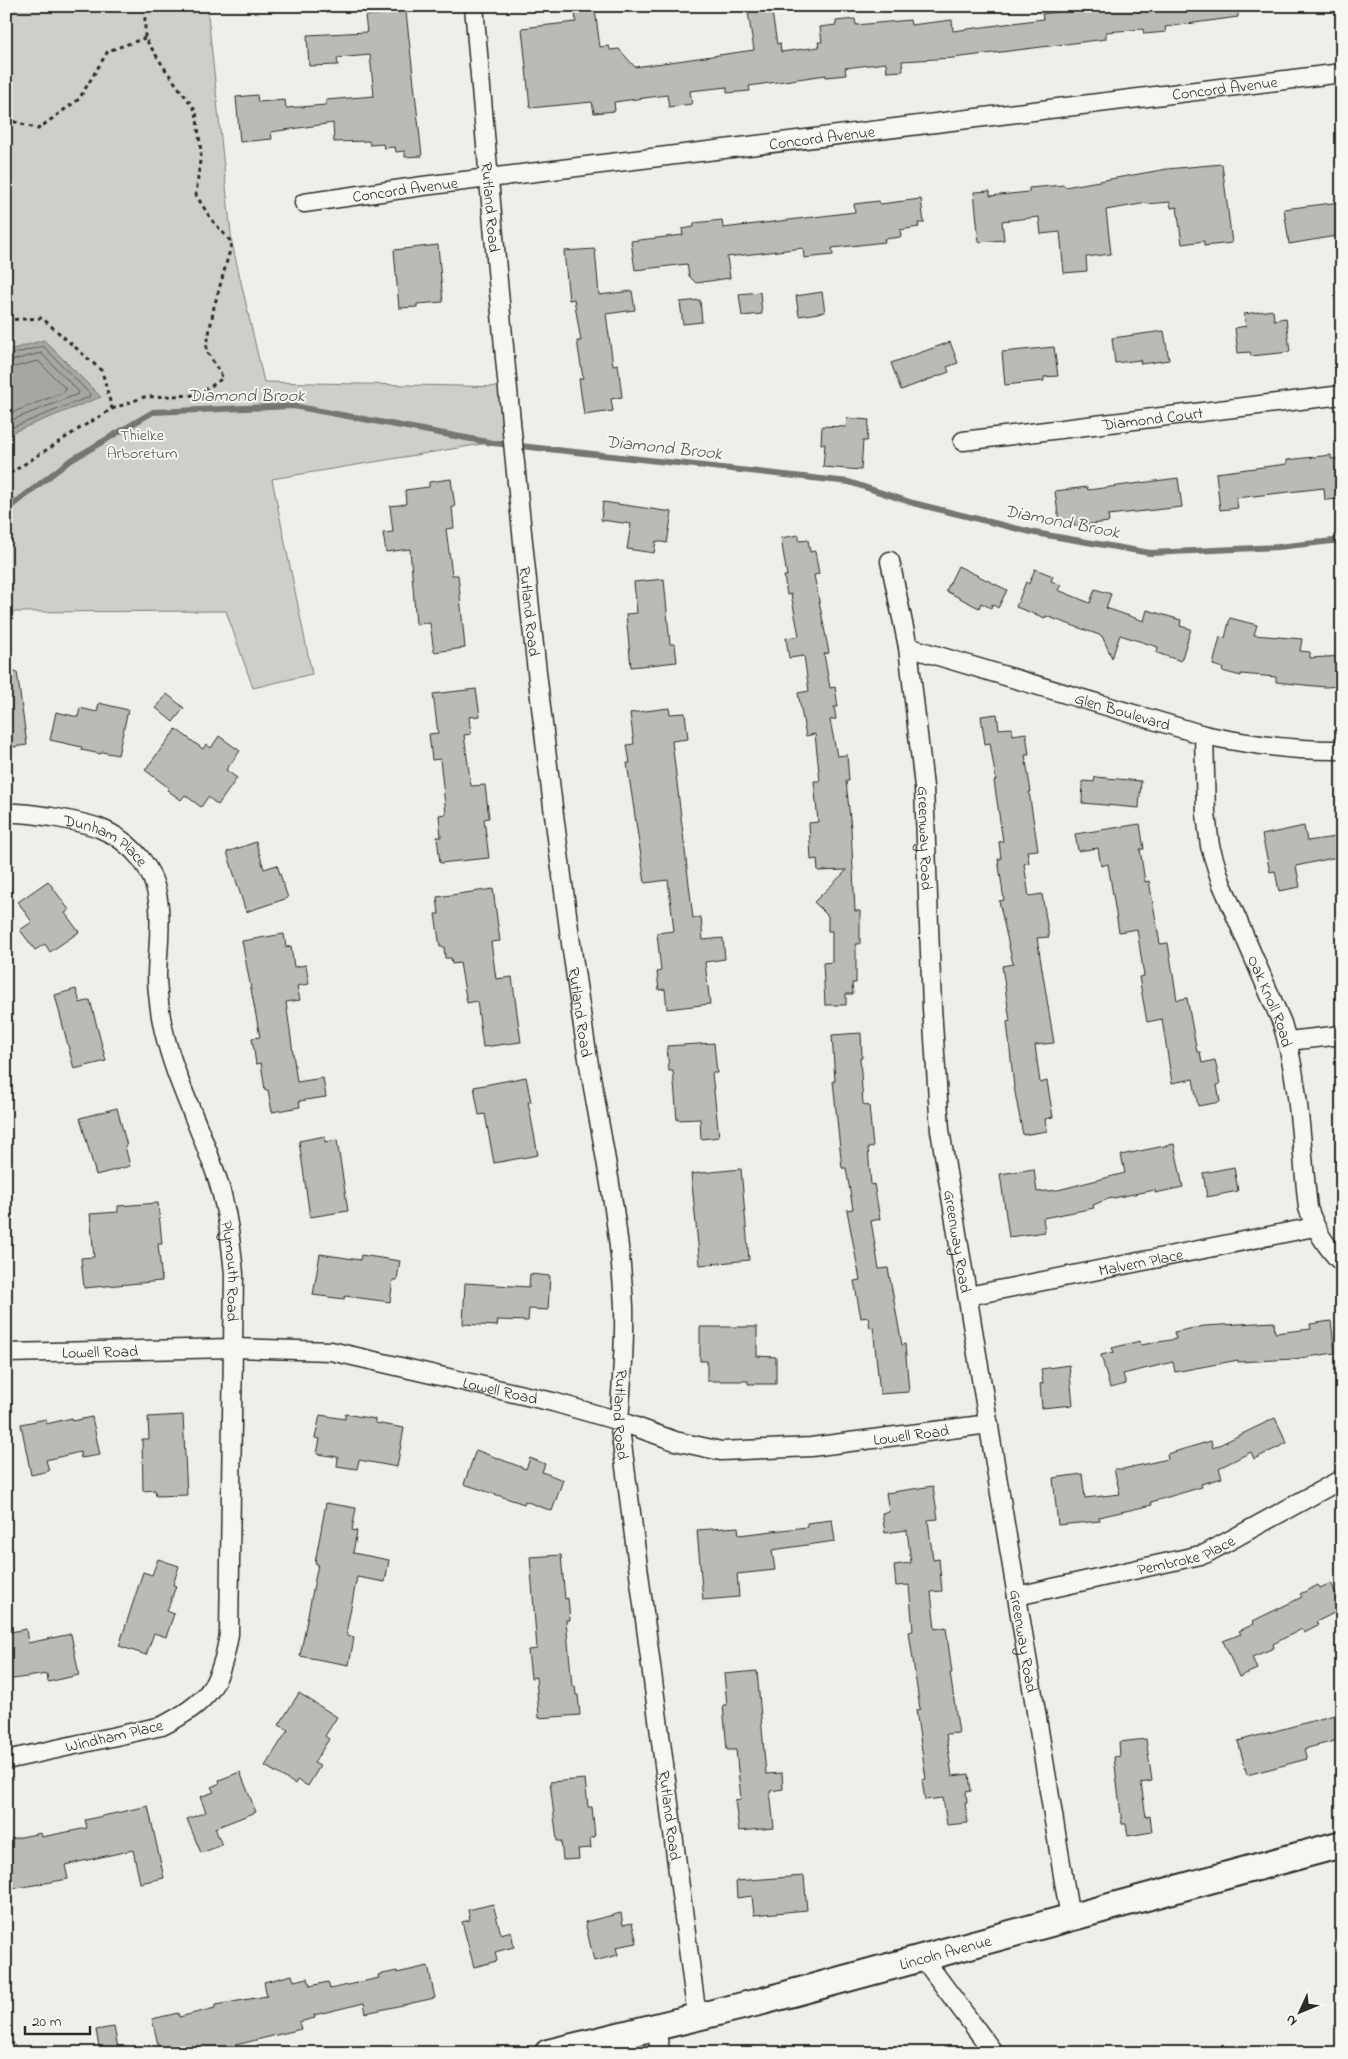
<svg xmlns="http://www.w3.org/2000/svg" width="1348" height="2059" font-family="'Indie Flower',sans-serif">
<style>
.green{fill:#cececa;stroke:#7c7c7a}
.water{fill:#a6a6a3;stroke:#757573}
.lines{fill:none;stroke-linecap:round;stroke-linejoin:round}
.shore{stroke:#5c5c5b;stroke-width:1}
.stream{stroke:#757573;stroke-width:6}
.building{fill:#babab7;stroke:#2b2b2b}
.minor-casing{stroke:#2b2b2b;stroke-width:21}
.secondary-casing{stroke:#2b2b2b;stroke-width:30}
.path{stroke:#2b2b2b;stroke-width:3;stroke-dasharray:4 4;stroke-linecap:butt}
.minor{stroke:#f6f6f2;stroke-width:18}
.secondary{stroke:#f6f6f2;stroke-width:26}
.labels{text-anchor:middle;stroke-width:4;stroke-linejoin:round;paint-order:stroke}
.street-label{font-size:16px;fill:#2b2b2b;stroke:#f6f6f2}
.park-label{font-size:16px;fill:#545453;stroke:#f6f6f2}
.water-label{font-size:18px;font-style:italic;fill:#565655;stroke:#f6f6f2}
</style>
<rect width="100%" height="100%" fill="#eeeeea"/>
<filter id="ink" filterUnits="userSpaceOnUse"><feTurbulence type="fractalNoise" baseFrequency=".02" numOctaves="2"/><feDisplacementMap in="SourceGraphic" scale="10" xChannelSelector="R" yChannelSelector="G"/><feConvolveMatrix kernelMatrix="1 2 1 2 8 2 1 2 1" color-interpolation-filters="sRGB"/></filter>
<g filter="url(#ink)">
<polygon class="green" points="6,6 207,6 232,243 264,382 507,387 512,439 272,479 312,674 253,688 226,611 6,612"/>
<polygon class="water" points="44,340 101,397 13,432 6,431 6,351"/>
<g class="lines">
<g class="shore">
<polyline points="6,356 43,346 90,394 89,397 13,427 6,426"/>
<polyline points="6,362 41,353 79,392 78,394 12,420 6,420"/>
<polyline points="6,369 38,361 66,389 64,392 11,413 6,413"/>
</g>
<polyline class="stream" points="6,510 68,462 153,412 293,406 493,443 849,482 913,503 1035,533 1150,553 1278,547 1342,540"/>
</g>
<g class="building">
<polygon points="747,6 771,6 777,44 780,43 781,52 819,47 818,42 822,42 820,27 836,25 836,21 855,19 856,25 910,20 911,25 952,20 953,31 1043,19 1042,14 1065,11 1065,6 1238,6 1238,17 1165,27 1166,32 1144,34 1143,29 1106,32 1106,39 953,58 902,61 903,71 887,72 886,63 845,68 846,75 826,77 826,75 749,86 750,91 727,93 727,87 690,91 692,104 669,107 667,95 614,102 615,111 594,113 592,102 530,108 522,28 576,22 575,12 595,10 600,47 609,46 610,50 619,49 635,67 754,50"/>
<polygon points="406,12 422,156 405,157 405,151 396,152 395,147 384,148 383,144 370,145 369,141 334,142 333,123 271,132 272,139 240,142 236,97 257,95 258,102 285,100 286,108 326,105 326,100 374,96 370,55 337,58 338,65 309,66 307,35 367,32 365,16"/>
<polygon points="1222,164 1232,243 1204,246 1204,241 1182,244 1177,207 1171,208 1170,202 1147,204 1147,203 1106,210 1111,254 1086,257 1087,271 1064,273 1060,232 1041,234 1039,217 1002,221 1004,240 979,242 974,192 990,191 990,196 1029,192 1029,188 1064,185 1065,187 1167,169"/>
<polygon points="921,199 924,223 918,223 919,227 900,230 901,237 884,239 885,242 832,248 833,255 804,258 803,248 727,257 730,278 696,283 689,276 687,264 635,270 631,241 683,235 682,229 694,227 694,223 722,220 723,228 855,212 854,204 879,201 880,204"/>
<polygon points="1340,202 1342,235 1289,244 1284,209"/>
<polygon points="438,245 443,302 417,304 417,307 399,308 394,250"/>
<polygon points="595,249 599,295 632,291 635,310 606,314 613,365 618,364 622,397 611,399 613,411 584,415 579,379 583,378 577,341 581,341 574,299 569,300 564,251"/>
<polygon points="760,292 762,314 742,316 739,294"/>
<polygon points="822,292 825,312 799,316 796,296"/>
<polygon points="700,300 702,322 683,324 680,302"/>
<polygon points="1273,310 1274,320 1286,318 1290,352 1251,356 1250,352 1238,353 1235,328 1246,326 1244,314"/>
<polygon points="1164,331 1169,360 1141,364 1140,360 1115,363 1112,338"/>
<polygon points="950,342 958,363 947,367 949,372 901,390 891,363"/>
<polygon points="1054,347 1058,376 1044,377 1044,381 1005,385 1002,352"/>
<polygon points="847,418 869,420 867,441 863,441 861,470 823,467 825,444 821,444 822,426 846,427"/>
<polygon points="1331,455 1331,459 1342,458 1342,499 1325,500 1324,488 1236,498 1238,508 1220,510 1216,473 1287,464 1287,460"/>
<polygon points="1178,478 1182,507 1108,515 1109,522 1074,526 1074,521 1059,522 1055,491 1087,487 1088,490"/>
<polygon points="451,479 455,507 452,507 454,528 446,529 452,575 458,575 465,648 434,652 430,623 416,624 410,549 386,552 383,533 393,532 390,506 406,504 405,490 429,487 429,482"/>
<polygon points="603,502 672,512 667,543 656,541 654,553 627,549 631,524 601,520"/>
<polygon points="799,535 799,541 808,540 810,552 815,551 819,574 814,575 829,653 824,654 830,688 835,687 838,707 834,707 836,719 830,720 837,756 847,755 849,781 846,781 851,828 855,911 860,911 860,944 856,944 856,983 852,983 853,994 846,994 846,1005 825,1005 823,963 832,962 832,931 828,931 828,916 814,902 847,870 818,871 817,859 811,860 809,823 818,822 814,781 820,781 815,734 806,736 798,693 809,691 804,656 789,658 786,638 799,636 791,594 787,595 784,576 787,576 781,538"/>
<polygon points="958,566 1007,590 998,608 992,604 991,608 981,603 979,608 946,591"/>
<polygon points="1035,569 1053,576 1051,581 1061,585 1058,590 1090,603 1095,589 1111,594 1106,608 1144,621 1147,610 1181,620 1180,626 1191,629 1181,661 1157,653 1158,647 1120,635 1112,658 1102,636 1046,616 1045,618 1016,607 1026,582 1029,584"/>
<polygon points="664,579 670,644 675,644 677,662 631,667 626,614 637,613 634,582"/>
<polygon points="1230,618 1257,625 1254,635 1302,639 1300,651 1310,652 1310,658 1342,656 1342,686 1325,687 1285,683 1276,682 1276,677 1241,674 1241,676 1222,671 1223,668 1213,665 1220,637 1225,638"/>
<polygon points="17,672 27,745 6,748 6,673"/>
<polygon points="476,689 480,716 469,717 471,734 464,735 471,786 485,785 489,818 484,819 489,858 440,863 437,837 441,837 439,815 446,814 440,759 432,760 429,734 438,733 433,694"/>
<polygon points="167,694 184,708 173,722 156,708"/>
<polygon points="99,703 128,710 118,755 102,752 101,754 81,750 82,747 50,740 56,712 78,717 80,708 97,712"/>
<polygon points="669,708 670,714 685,713 688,739 672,741 693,918 701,917 703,940 723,938 725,959 705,962 710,1004 667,1009 665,989 659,990 657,972 661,971 657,933 674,931 668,880 645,883 627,763 630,763 627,745 634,744 630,713"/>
<polygon points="997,714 999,729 1012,728 1013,735 1026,733 1029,755 1025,755 1031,792 1029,792 1038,850 1027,851 1029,863 1024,864 1029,896 1042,894 1049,937 1037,938 1054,1043 1035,1045 1040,1083 1047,1081 1053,1117 1045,1119 1047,1131 1023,1135 1014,1087 1007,1022 1010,1021 1002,966 1013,964 999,901 1004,900 998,859 1001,859 999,842 1003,841 994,781 996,780 990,743 985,744 981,716"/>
<polygon points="176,729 203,749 206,744 211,748 219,736 240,751 226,770 237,778 218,805 208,797 201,807 185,795 181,800 167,790 169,788 145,770"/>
<polygon points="1095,777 1141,781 1139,808 1082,803 1083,781 1094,782"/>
<polygon points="1140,824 1144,849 1140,849 1145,882 1149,881 1160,944 1168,943 1177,1000 1187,998 1197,1052 1200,1052 1202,1063 1215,1060 1220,1084 1217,1085 1220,1102 1198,1106 1193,1079 1172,1083 1162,1019 1147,1022 1139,977 1144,976 1137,929 1119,932 1108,864 1101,866 1098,848 1078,851 1075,834"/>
<polygon points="1304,826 1307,841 1342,836 1342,856 1296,866 1300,887 1279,891 1275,871 1270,872 1262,835"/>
<polygon points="256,842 264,869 277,865 288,898 246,912 227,852"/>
<polygon points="48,881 69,910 65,913 79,932 50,952 45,944 35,950 20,930 32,922 18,902"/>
<polygon points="493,889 500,941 491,942 496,979 512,977 521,1042 483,1047 477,1001 467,1003 460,963 452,964 451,958 445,958 444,947 440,947 435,914 439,914 437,897"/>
<polygon points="284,934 286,947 291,946 294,967 306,965 309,984 297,986 300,1000 286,1002 297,1082 323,1078 326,1097 299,1101 300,1107 272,1112 268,1090 265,1090 261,1063 256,1064 252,1038 260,1037 242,941"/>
<polygon points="76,989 80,1003 90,1000 106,1061 74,1069 55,995"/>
<polygon points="861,1033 862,1058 860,1058 863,1104 869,1106 873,1147 868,1148 871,1185 874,1184 880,1219 871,1221 879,1269 888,1268 902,1345 905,1344 909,1392 880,1394 873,1327 870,1328 868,1317 861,1318 854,1281 860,1280 847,1210 853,1209 846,1168 842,1168 833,1081 835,1081 832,1035"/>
<polygon points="714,1043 717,1073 712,1073 719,1137 701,1139 700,1119 677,1120 673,1071 669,1071 667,1046"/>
<polygon points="526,1077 531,1102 528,1102 538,1155 494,1163 485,1114 479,1115 474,1087"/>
<polygon points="117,1108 127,1146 125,1146 130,1166 96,1175 80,1118"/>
<polygon points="325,1136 325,1142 337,1140 348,1211 310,1217 299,1141"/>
<polygon points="1174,1144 1183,1187 1155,1193 1155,1190 1108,1199 1093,1205 1094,1208 1043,1218 1045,1232 1009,1237 1000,1174 1034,1169 1037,1192 1058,1190 1125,1173 1121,1155"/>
<polygon points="1234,1167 1238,1191 1207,1197 1203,1173"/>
<polygon points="741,1169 749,1260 700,1265 691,1174"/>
<polygon points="158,1203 162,1244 158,1244 162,1281 84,1288 81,1258 94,1257 90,1214 118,1212 118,1206"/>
<polygon points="320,1254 360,1260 361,1255 400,1261 397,1280 393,1280 390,1302 345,1296 344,1299 313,1295"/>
<polygon points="530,1274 550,1276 548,1310 529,1309 528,1321 498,1320 497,1326 463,1324 465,1283 529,1287"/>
<polygon points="1331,1321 1335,1353 1293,1359 1238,1362 1238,1360 1175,1372 1173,1362 1123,1374 1126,1384 1110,1388 1101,1355 1114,1352 1112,1348 1140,1341 1141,1345 1176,1339 1174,1332 1204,1326 1274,1322 1275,1333 1311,1329 1310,1324"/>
<polygon points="700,1327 757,1327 757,1356 776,1357 776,1384 748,1384 748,1381 707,1381 707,1361 700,1361"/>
<polygon points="1069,1365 1073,1405 1042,1408 1040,1384 1043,1383 1041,1369"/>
<polygon points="345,1414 375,1419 375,1423 404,1428 397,1467 359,1460 357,1469 337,1466 338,1457 317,1454 320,1439 315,1438 320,1415 345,1419"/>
<polygon points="183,1415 187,1495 156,1496 155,1490 143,1491 142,1439 149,1439 148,1417"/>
<polygon points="92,1417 100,1455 81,1458 80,1452 46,1460 49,1471 31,1475 21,1424 46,1419 46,1424 72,1418 73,1421"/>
<polygon points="1275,1418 1287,1443 1254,1459 1251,1452 1219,1468 1222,1478 1201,1484 1202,1487 1151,1502 1152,1505 1099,1517 1100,1521 1058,1525 1053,1478 1082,1474 1085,1498 1120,1494 1114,1469 1123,1469 1168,1459 1167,1454 1211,1441 1213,1448"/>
<polygon points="476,1450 526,1469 530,1458 545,1464 542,1472 563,1480 552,1511 525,1501 524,1504 464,1484"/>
<polygon points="933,1486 938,1519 928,1520 933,1560 939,1559 942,1591 931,1592 935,1629 946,1627 952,1673 950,1673 959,1733 946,1734 952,1776 969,1774 971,1791 966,1792 967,1803 965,1803 968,1823 947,1825 943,1798 925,1800 922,1780 926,1779 916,1710 920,1709 909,1632 913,1631 909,1585 896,1586 894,1565 911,1563 907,1530 885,1533 882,1513 889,1512 886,1493"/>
<polygon points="326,1503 356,1508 352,1530 357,1531 353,1553 389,1560 385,1582 357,1577 347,1628 347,1636 354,1638 349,1665 300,1656 318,1564 315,1563"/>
<polygon points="832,1520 835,1541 772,1550 775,1570 737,1574 739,1597 703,1600 697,1530 738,1527 739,1535 807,1527 807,1523"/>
<polygon points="561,1555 565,1599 568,1598 570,1620 566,1620 572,1686 575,1686 576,1695 578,1695 580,1715 539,1718 536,1677 531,1678 528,1650 537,1649 530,1557"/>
<polygon points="158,1559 179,1566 173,1585 176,1586 167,1611 174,1614 166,1637 154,1633 146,1655 119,1646 143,1572 152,1575"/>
<polygon points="1331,1583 1342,1605 1342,1609 1316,1622 1318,1625 1304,1632 1302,1629 1273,1644 1274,1648 1252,1657 1257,1669 1239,1677 1223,1641 1241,1634 1239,1631 1254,1624 1253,1621 1302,1597 1300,1594 1318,1585 1320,1588"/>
<polygon points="26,1629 28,1643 71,1634 79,1675 48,1682 47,1674 6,1680 6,1633"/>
<polygon points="757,1671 766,1774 782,1773 783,1789 770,1791 774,1828 739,1831 735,1800 741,1799 736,1750 727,1750 723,1705 727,1705 724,1674"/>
<polygon points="299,1693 337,1717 325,1736 329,1739 314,1763 320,1766 308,1786 297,1780 295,1784 265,1766 288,1730 279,1725"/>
<polygon points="1342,1713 1342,1739 1304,1749 1307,1759 1247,1775 1238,1741"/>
<polygon points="1146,1739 1152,1781 1141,1783 1146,1817 1150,1816 1152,1832 1128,1836 1126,1824 1122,1824 1114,1757 1120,1756 1119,1742"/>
<polygon points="240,1772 256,1812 215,1828 222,1845 201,1853 187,1819 206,1812 200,1797 214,1792 211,1787 220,1783 219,1780"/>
<polygon points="585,1779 588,1807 592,1807 595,1837 590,1838 591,1848 578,1849 579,1859 563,1860 561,1841 557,1841 550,1782"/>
<polygon points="148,1806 164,1878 140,1883 133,1850 65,1865 68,1879 6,1890 6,1840 41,1833 42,1837 87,1828 85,1820"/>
<polygon points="804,1876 807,1910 754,1915 752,1896 737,1898 736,1881"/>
<polygon points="493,1904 501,1934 511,1931 514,1947 495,1952 497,1961 474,1967 462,1922 470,1920 468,1910"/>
<polygon points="621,1913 623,1925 632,1923 637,1943 616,1947 618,1955 594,1961 585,1922"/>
<polygon points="428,1966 435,1998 366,2013 364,2003 314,2015 315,2018 299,2022 301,2029 244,2043 200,2053 160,2053 152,2019 178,2013 179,2017 215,2008 215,2005 267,1996 264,1982 292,1975 294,1981 308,1978 310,1986 328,1982 330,1989 379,1978 378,1975 397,1971 397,1973"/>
<polygon points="114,2027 119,2053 100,2053 96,2030"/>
</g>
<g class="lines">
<defs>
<g id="minor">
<path id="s1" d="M474,6C498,287 522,567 558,846C567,917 577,988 588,1059C602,1141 620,1223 624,1306C625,1345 622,1383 619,1421L697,2017"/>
<path id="s2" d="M304,203L423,186L1342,73"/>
<path id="s3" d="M963,441L1342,395"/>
<path id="s4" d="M890,561L908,647L924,787L932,1008L940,1130L1070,1918"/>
<path id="s5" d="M908,647L1204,735C1251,745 1294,751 1342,750"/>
<path id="s6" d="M1204,735L1206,814L1210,846L1221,882L1282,1023C1300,1082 1301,1147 1308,1208C1316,1230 1325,1246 1342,1263"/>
<path id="s7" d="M6,813C21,812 36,815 51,817C88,823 116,828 141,859C168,893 158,936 157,975C157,989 159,1004 161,1017C171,1075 202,1128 219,1184C228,1214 231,1243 234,1274L229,1634C221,1685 208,1703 162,1726L6,1760"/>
<polyline points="1288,1041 1342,1035"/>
<path id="s8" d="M968,1296L1314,1227"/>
<path id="s9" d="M6,1353L234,1348L331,1351L553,1402L619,1421L675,1441L721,1451L811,1447L989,1424"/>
<path id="s10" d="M1017,1596L1205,1554L1342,1479"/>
<polyline points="923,1958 994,2053"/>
<polyline points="655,2027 661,2053"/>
</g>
<g id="secondary">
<path id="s11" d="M548,2053L763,2001L1342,1844"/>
</g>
</defs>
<use href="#minor" class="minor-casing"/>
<use href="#secondary" class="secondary-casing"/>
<g class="path">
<polyline points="6,119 38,129 79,99 108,51 145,38"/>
<polyline points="6,320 42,318 102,371 112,409 82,427 6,476"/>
<polyline points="112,409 144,397 198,395 223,378 206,350 214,307 232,243 211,219 196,195 201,152 196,111 165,69 145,38 145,6"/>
</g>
<use href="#minor" class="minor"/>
<use href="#secondary" class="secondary"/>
</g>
</g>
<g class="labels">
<g class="street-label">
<text dy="6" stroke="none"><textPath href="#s2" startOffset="928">Concord Avenue</textPath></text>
<text dy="6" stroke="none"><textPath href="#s2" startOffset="522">Concord Avenue</textPath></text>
<text dy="6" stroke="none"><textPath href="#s2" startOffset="102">Concord Avenue</textPath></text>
<text dy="6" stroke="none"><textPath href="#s1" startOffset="202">Rutland Road</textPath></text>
<text dy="6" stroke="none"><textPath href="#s3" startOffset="191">Diamond Court</textPath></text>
<text dy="6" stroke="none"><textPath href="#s1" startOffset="608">Rutland Road</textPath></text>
<text dy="6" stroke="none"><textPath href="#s5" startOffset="224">Glen Boulevard</textPath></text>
<text dy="6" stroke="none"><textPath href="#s4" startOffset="280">Greenway Road</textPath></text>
<text dy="6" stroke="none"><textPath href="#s7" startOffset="106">Dunham Place</textPath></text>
<text dy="6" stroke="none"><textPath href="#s6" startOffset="278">Oak Knoll Road</textPath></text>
<text dy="6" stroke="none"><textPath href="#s1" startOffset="1012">Rutland Road</textPath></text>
<text dy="6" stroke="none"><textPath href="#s4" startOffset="685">Greenway Road</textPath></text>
<text dy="6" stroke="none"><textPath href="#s8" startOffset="176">Malvern Place</textPath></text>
<text dy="6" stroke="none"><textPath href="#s7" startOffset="575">Plymouth Road</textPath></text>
<text dy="6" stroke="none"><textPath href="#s9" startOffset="94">Lowell Road</textPath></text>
<text dy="6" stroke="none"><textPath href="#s9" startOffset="499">Lowell Road</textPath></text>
<text dy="6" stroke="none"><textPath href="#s1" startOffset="1418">Rutland Road</textPath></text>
<text dy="6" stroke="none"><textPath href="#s9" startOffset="919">Lowell Road</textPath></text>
<text dy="6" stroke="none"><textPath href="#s10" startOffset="174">Pembroke Place</textPath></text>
<text dy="6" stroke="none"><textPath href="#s4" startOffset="1090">Greenway Road</textPath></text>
<text transform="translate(114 1735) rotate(-13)" y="6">Windham Place</text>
<text dy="6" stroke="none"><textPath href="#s1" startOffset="1822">Rutland Road</textPath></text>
<text dy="6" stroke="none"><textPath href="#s11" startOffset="410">Lincoln Avenue</textPath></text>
</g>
<g class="park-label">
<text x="142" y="440">Thielke<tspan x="142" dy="18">Arboretum</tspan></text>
</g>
<g class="water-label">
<text x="246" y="401">Diamond Brook</text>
<text transform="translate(664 447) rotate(6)" y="6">Diamond Brook</text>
<text transform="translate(1062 521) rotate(11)" y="6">Diamond Brook</text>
</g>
</g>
<rect width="1348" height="2059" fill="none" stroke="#f6f6f2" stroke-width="25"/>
<rect x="12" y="12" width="1323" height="2034" fill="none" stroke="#2b2b2b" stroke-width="2" filter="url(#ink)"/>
<g transform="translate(1300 2012) rotate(226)" stroke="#f6f6f2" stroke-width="4" paint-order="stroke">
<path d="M0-4L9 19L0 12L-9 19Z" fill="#2b2b2b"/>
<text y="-8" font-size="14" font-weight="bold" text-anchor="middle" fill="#2b2b2b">N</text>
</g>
<path d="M25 2026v8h65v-8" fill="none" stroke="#2b2b2b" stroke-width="2.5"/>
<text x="32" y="2026" font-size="15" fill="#2b2b2b" stroke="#f6f6f2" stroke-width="4" paint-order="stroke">20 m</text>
</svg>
